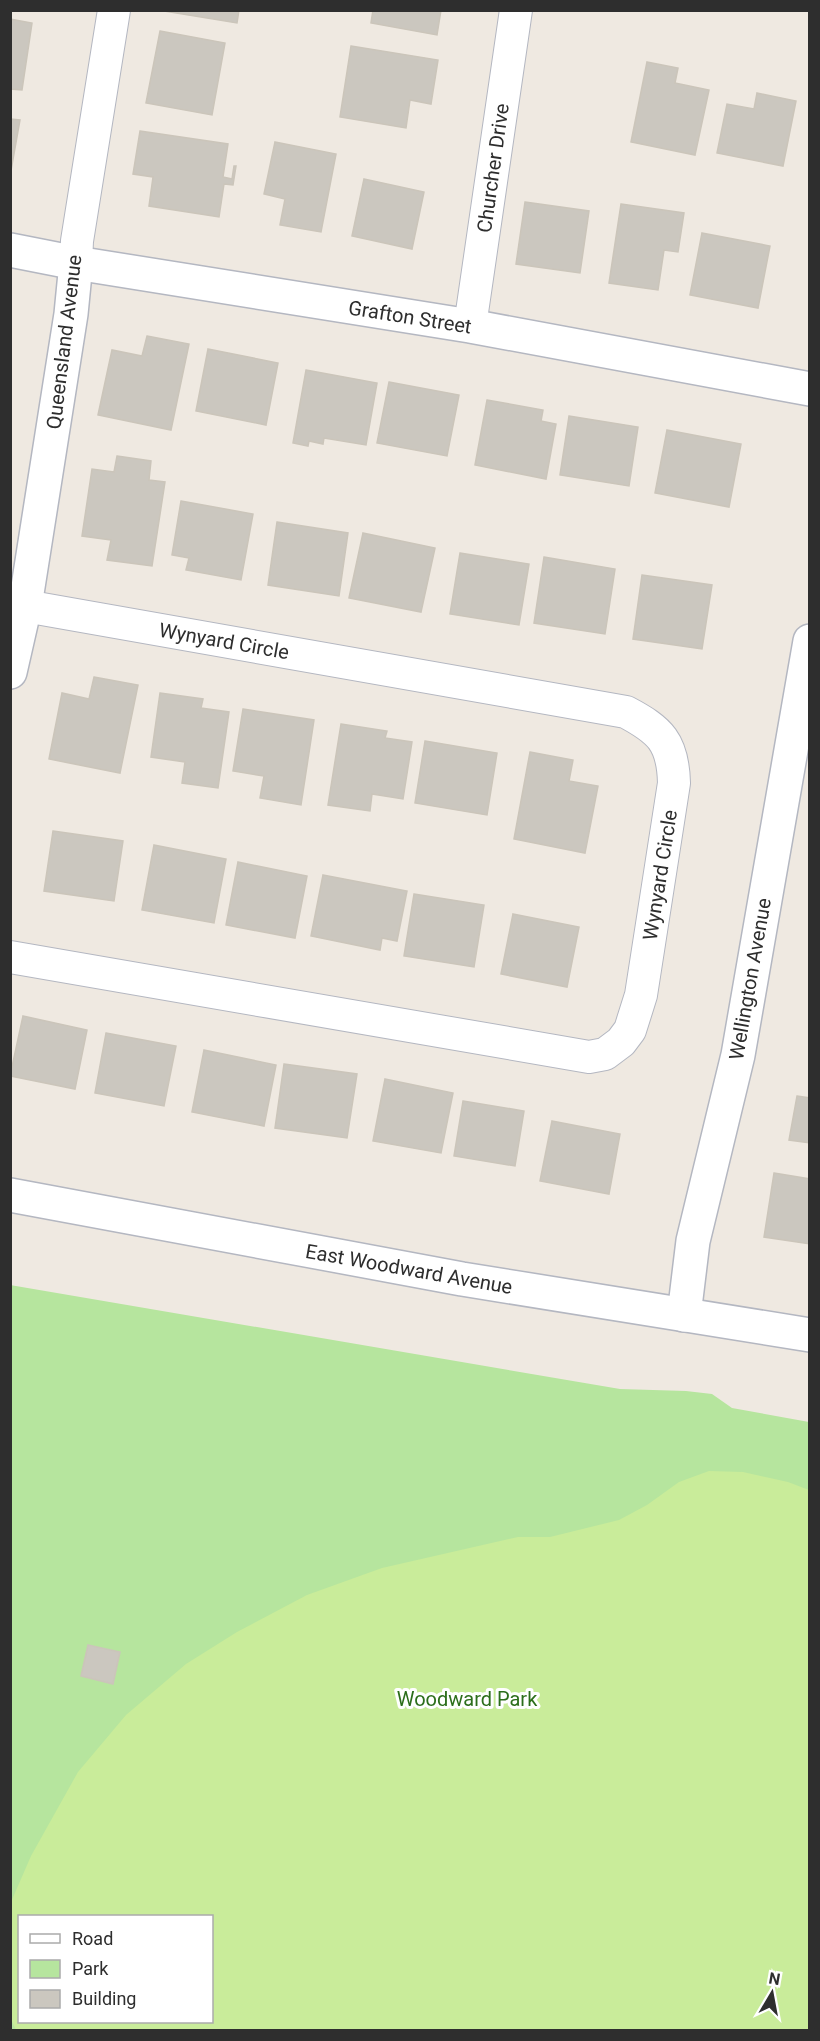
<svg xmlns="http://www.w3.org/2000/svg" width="820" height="2041" font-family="Roboto,sans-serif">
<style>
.park{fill:#b6e59e;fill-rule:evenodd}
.pitch{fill:#c9ec9a;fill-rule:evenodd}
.building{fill:#cbc7bf;stroke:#cbc5ba;stroke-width:1.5}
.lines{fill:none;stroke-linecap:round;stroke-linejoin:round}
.minor-casing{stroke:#b4b7c1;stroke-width:34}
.tertiary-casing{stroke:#b4b7c1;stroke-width:36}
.minor{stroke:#fff;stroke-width:32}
.tertiary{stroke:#fff;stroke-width:33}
.labels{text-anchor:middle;stroke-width:6;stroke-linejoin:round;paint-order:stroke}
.street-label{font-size:20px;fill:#2e2e2e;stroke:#fff}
.park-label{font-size:20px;fill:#2c6e1b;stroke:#fff}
</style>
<rect width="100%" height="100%" fill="#efe9e1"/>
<path class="park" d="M10,1285L620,1389L686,1391L712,1394L732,1408L809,1422V2030H11ZM20,1916H212V2022H20Z"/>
<path class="pitch" d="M709,1471L743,1472L788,1482L809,1490V2030H16L10,2017L11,1902L31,1856L78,1772L126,1715L186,1664L237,1632L307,1595L382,1568L518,1537H550L619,1520L647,1505L679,1482ZM20,1916H212V2022H20Z"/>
<g class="building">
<polygon points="158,10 239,10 237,23"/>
<polygon points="373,10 441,10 437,35 371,23"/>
<polygon points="10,19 32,23 22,90 10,89"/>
<polygon points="160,31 225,43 212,115 146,103"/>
<polygon points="351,46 438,60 431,104 410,100 406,128 340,117"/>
<polygon points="647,62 678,68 675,83 709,90 695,155 631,142"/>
<polygon points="757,93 796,101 783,166 717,153 727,104 754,109"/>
<polygon points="10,119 20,120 10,176"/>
<polygon points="140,131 228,144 223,177 232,179 234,166 236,166 233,185 224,184 219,217 149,206 153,177 133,174"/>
<polygon points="275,142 336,154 321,232 280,225 285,199 264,194"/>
<polygon points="364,179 424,192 412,249 352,236"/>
<polygon points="525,202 589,211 580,273 516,264"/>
<polygon points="621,204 684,213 678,252 664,250 658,290 609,283"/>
<polygon points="702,233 770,246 758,308 690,295"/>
<polygon points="147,336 189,344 171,430 98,415 112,350 142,356"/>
<polygon points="208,349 278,363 266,425 196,411"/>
<polygon points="306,370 377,383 366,445 324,438 323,444 309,441 308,446 293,443"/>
<polygon points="389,382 459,395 447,456 377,443"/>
<polygon points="487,400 543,410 541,421 556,424 546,479 475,465"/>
<polygon points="569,416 638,427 629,486 560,475"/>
<polygon points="667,430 741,444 729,507 655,493"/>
<polygon points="117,456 151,461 149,480 165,482 152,566 107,560 111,540 82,536 92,469 114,472"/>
<polygon points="181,501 253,514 241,580 186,570 189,558 172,555"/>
<polygon points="277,522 348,533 339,596 268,585"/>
<polygon points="363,533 435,548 421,612 349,598"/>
<polygon points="460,553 529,564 519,625 450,614"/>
<polygon points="544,557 615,569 605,634 534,623"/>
<polygon points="642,575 712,585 702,649 633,639"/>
<polygon points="94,677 138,685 120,773 49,759 62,693 89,699"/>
<polygon points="160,693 203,699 201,708 229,712 218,788 182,783 185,762 151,757"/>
<polygon points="243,709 314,720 301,805 260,798 264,776 233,771"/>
<polygon points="341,724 387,731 385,738 412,742 403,799 372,794 370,811 328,805"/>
<polygon points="425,741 497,753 487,815 415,803"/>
<polygon points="530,752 573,760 569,781 598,786 585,853 514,839"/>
<polygon points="53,831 123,841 114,901 44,891"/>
<polygon points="154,845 226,859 214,923 142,910"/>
<polygon points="238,862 307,876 295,938 226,925"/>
<polygon points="323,875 407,891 397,941 382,938 380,950 311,936"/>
<polygon points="414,894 484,905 474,967 404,956"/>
<polygon points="513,914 579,927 567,987 501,974"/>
<polygon points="23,1016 87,1030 75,1089 10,1076"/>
<polygon points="106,1033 176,1046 164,1106 95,1093"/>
<polygon points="204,1050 276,1065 264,1126 192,1112"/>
<polygon points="284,1064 357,1074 347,1138 275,1128"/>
<polygon points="385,1079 453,1093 441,1153 373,1141"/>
<polygon points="797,1096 810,1098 810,1143 789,1140"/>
<polygon points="463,1101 524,1111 515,1166 454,1156"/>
<polygon points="552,1121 620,1134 609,1194 540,1181"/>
<polygon points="774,1173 810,1179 810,1244 764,1237"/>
<polygon points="88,1645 120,1652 113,1684 81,1676"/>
</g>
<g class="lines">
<defs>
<g id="minor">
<polyline points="76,263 77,241 114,10"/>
<polyline points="470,326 516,10"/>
<path d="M10,957L589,1057L605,1054L621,1042L630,1030L641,995L674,783C673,742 660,730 626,712L25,606"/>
</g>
<g id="tertiary">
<polyline points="10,250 76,263 470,326 810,389"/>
<polyline points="10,672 25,606 71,314 76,263"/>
<polyline points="10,1195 462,1279 810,1335"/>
<polyline points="684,1315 693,1241 738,1055 810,641"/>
</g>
</defs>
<use href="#minor" class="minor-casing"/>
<use href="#tertiary" class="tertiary-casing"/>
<use href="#minor" class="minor"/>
<use href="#tertiary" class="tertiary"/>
</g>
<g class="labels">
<g class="street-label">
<text transform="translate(493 168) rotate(-82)" y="7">Churcher Drive</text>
<text transform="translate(410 317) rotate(9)" y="7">Grafton Street</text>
<text transform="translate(64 342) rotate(-83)" y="7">Queensland Avenue</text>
<text transform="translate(224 641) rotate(10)" y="7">Wynyard Circle</text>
<text transform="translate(660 875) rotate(-81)" y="7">Wynyard Circle</text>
<text transform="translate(750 979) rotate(-80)" y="7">Wellington Avenue</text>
<text transform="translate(409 1269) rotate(10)" y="7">East Woodward Avenue</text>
</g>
<g class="park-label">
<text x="467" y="1706">Woodward Park</text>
</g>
</g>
<rect width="820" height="2041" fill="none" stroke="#2e2e2e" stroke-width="24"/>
<rect x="18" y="1915" width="195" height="108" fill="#ffffff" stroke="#ababab" stroke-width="1.5"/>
<rect x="30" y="1934" width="30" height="9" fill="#ffffff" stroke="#ababab" stroke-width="1.5"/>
<text x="72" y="1945" font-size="18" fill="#2e2e2e">Road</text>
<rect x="30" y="1960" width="30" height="18" fill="#b6e59e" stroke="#ababab" stroke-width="1.5"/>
<text x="72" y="1975" font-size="18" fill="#2e2e2e">Park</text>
<rect x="30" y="1990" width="30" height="18" fill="#cbc7bf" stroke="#ababab" stroke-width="1.5"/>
<text x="72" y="2005" font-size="18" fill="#2e2e2e">Building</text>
<g transform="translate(772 1993) rotate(10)" stroke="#ffffff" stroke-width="4.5" paint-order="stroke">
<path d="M0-4.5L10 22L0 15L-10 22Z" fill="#2e2e2e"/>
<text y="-9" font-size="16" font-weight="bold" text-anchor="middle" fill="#2e2e2e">N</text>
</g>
</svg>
